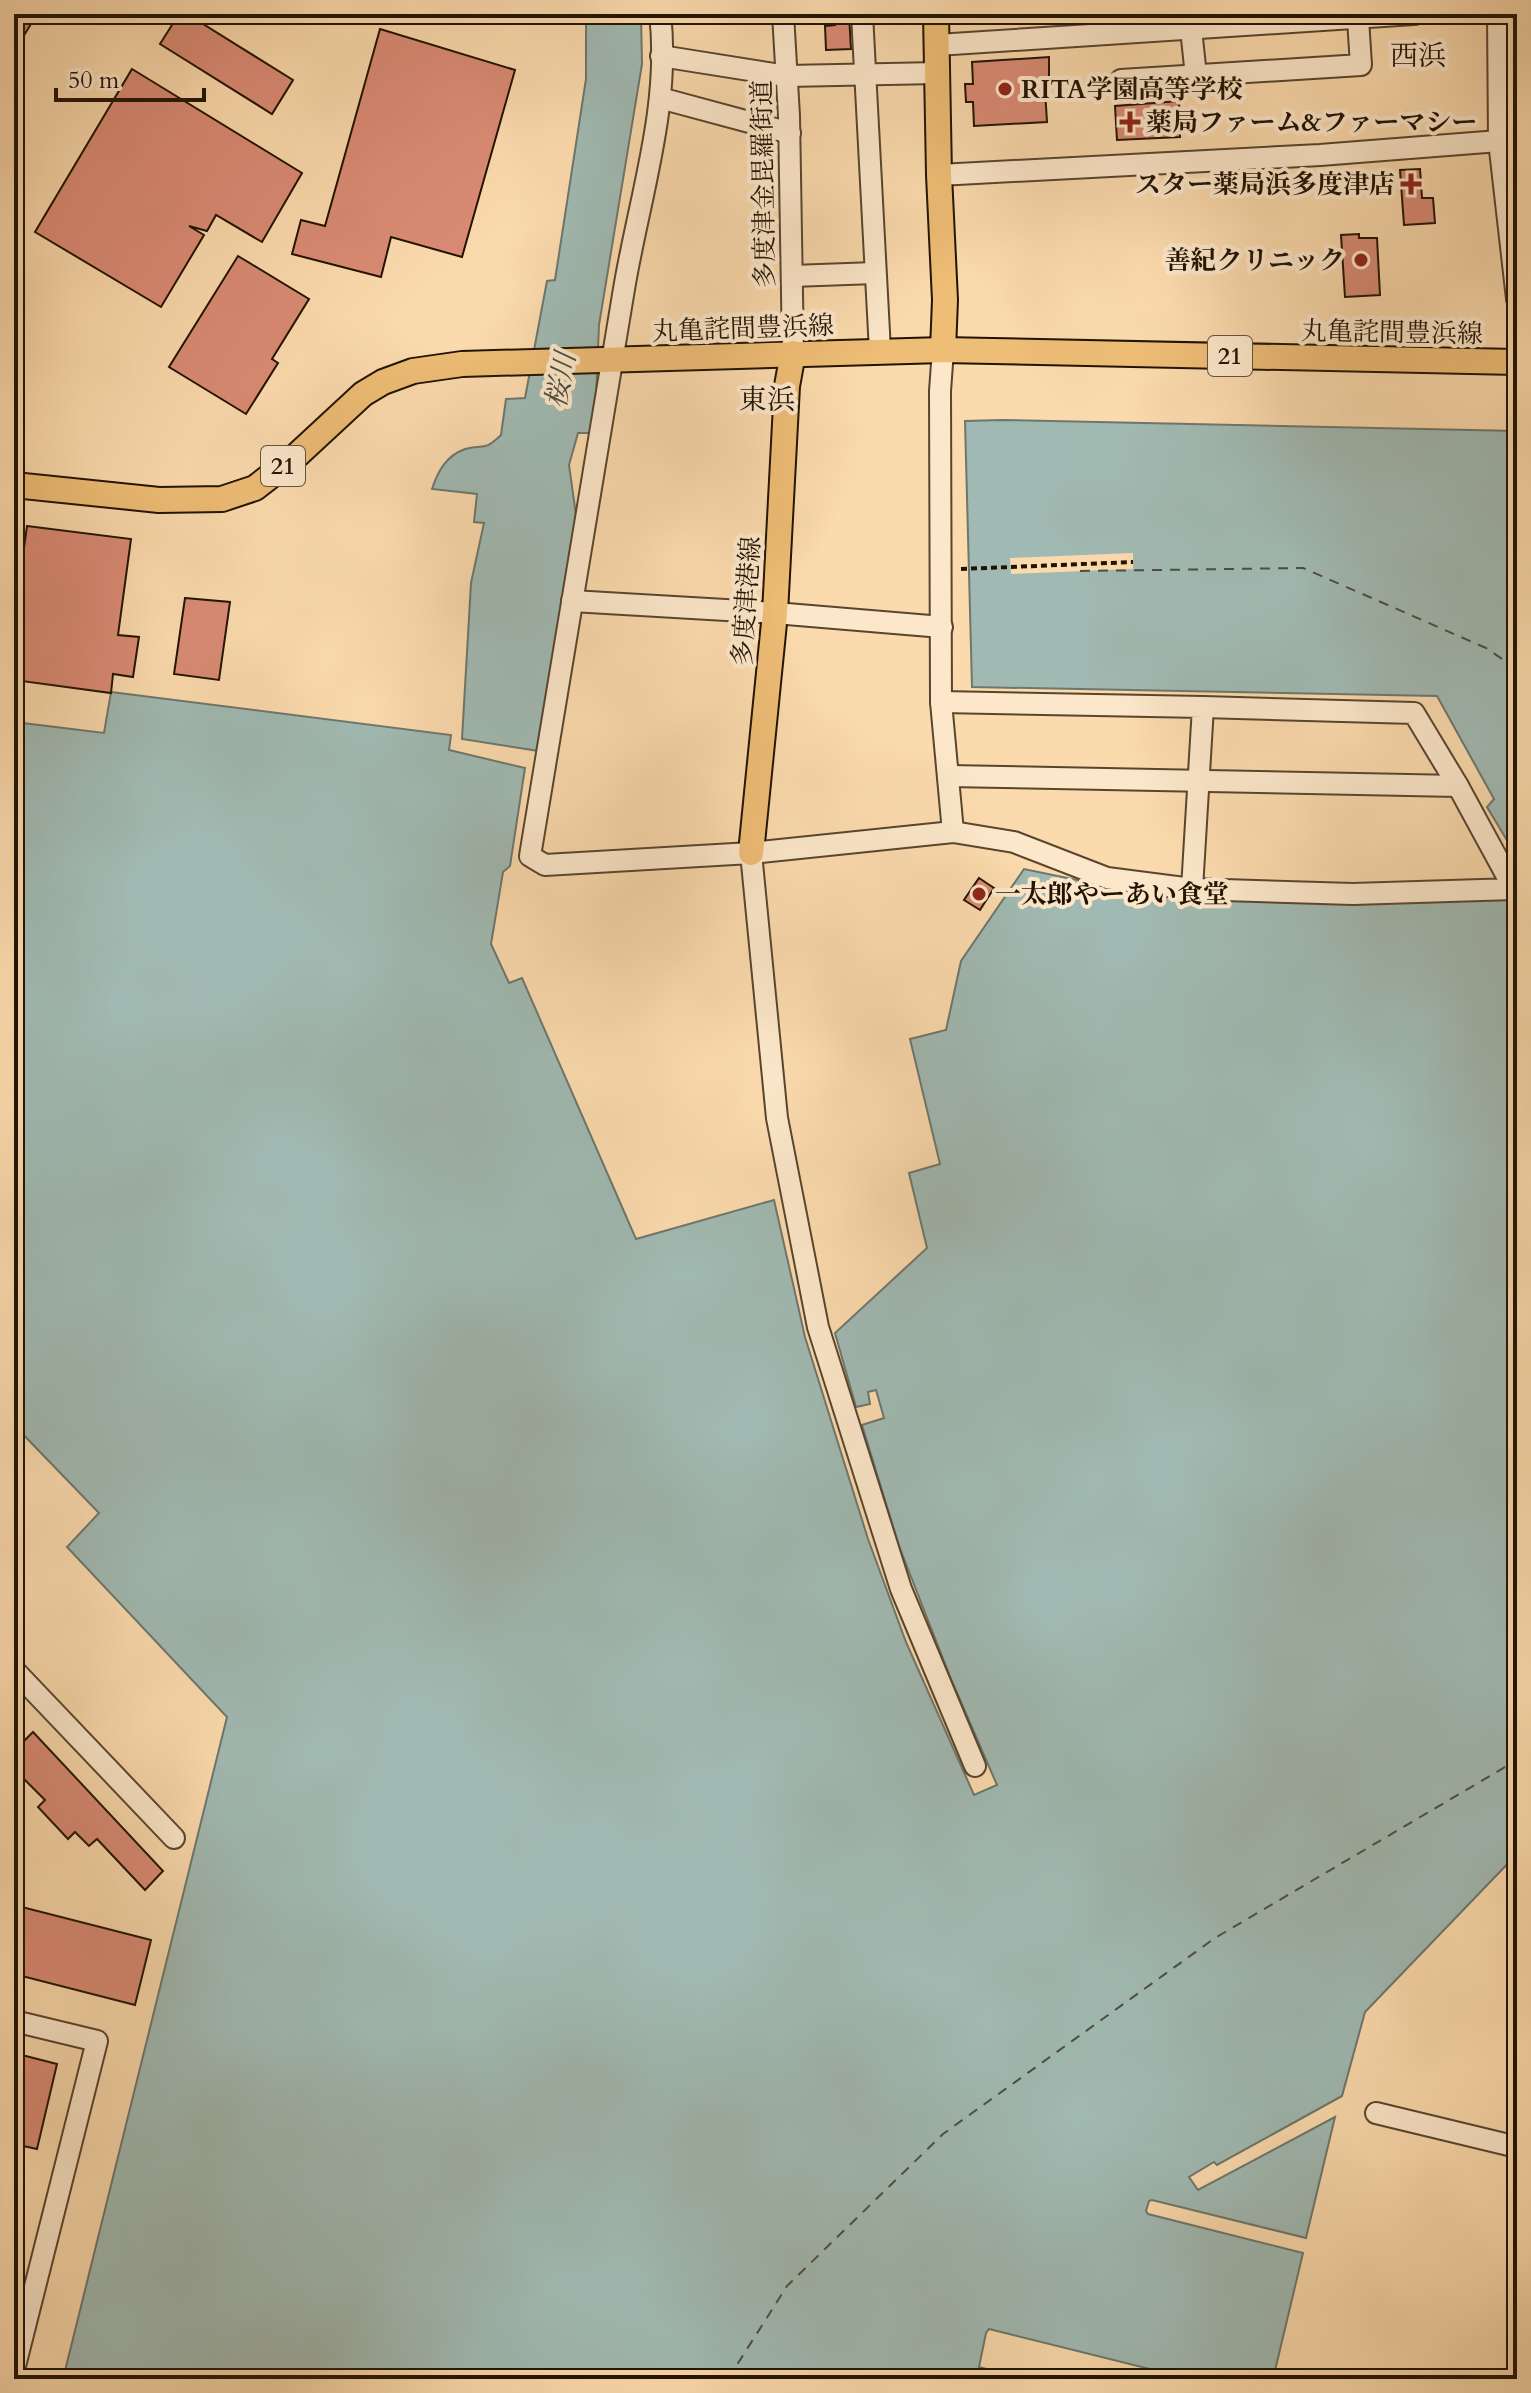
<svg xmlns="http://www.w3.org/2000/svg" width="1531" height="2393" font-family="Cardo,'Noto Serif JP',serif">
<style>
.water{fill:#a0b9b2;stroke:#6d776c;stroke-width:2}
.pier{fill:#fbdaad}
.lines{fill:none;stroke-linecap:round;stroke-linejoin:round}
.ferry{stroke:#4d4d40;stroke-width:2;stroke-dasharray:10 8;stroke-linecap:butt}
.building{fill:#da8b75;stroke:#211303;stroke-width:2}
.minor-casing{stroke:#58452e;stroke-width:24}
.major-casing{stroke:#211303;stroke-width:28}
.path{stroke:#211303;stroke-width:4;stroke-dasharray:6 4;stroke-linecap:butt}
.minor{stroke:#fce7ca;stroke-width:20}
.major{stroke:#eebd76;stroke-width:24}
.poi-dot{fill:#8f2418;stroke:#fce7ca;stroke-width:3}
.labels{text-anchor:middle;stroke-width:8;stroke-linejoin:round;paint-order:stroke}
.shield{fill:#fce7ca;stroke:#63533f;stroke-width:2}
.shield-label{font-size:24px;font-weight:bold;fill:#211303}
.poi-label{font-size:26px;font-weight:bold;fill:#211303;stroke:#fce7ca;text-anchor:start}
.street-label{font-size:26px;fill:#211303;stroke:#fce7ca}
.neighbourhood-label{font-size:28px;fill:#211303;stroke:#fce7ca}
.water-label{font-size:28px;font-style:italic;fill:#4d4d40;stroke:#fce7ca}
</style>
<rect width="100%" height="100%" fill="#fbdaad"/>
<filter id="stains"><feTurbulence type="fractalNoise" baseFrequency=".0025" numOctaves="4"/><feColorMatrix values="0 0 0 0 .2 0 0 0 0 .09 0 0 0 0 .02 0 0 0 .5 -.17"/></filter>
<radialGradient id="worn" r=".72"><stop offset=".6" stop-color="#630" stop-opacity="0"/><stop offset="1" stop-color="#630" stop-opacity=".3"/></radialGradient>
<g class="water">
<path d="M586,14H641L642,64L599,325L596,397L591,433H578L569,465L577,522L539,751L462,739L471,583L484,523L474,522L477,494L432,489C438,471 446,456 465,449C485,443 482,453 501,435L506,399L525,398L547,281L555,280L586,79Z"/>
<polygon points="1002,420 1517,431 1517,857 1487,807 1494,799 1437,696 972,687 965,421"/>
<polygon points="111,692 451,735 449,750 525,768 510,866 503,872 491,944 509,983 522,978 636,1239 774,1200 805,1337 868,1539 906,1642 974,1795 997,1785 951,1679 899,1546 862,1425 884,1418 876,1390 868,1392 870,1404 856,1407 835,1333 927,1248 909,1173 940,1164 910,1039 946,1030 961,961 1024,869 1136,892 1194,898 1508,896 1512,901 1517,901 1517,1854 1365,2012 1342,2096 1217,2165 1214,2162 1189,2177 1198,2190 1335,2117 1306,2238 1152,2200 1149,2201 1146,2211 1148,2214 1303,2253 1273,2379 1190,2379 989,2329 986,2333 979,2367 1025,2379 63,2379 227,1717 67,1547 99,1513 14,1425 14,722 104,733"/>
</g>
<polygon class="pier" points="1133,553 1133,569 1011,574 1010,558"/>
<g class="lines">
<g class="ferry">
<polyline points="1080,571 1303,568 1486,648 1517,669"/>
<polyline points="728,2379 787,2286 943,2134 1215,1938 1517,1760"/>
</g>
</g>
<g class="building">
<polygon points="14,14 37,14 14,52"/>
<polygon points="179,14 187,14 293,80 272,114 160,44"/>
<polygon points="834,14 849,14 851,49 826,50 825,26 835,25"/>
<polygon points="380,29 515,70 462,257 391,237 381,277 292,254 301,220 325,226"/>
<polygon points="1049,57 1049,90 1045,90 1047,122 974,126 973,102 966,102 965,84 973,84 972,62"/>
<polygon points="132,69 302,173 262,242 216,215 207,231 189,226 204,235 161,307 35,232"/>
<polygon points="1179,101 1180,137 1117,140 1115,106"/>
<polygon points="1420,169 1422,198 1433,198 1435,223 1404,225 1400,170"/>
<polygon points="1359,234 1359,238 1377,238 1380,295 1345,297 1341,235"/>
<polygon points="238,256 309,299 272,359 278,363 246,414 169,367"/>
<polygon points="27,526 131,539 118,635 139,637 133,677 113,674 111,693 14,680 14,620"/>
<polygon points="185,598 230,602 219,680 174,674"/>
<polygon points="979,878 994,888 980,910 964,900"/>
<polygon points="33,1732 163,1871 145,1890 97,1839 89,1846 75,1832 68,1839 38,1807 45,1800 23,1778 14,1786 14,1751"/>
<polygon points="14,1905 151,1940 135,2005 14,1974"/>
<polygon points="14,2053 57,2064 37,2149 14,2144"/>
</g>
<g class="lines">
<defs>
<g id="minor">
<path d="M660,14C671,106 639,199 624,289C592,478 561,667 530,856L545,865L751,853L777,1118L818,1327L901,1589L975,1766"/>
<polyline points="783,14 789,116 793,353"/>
<polyline points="862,14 880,351"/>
<polyline points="1498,14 1499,141 1517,299"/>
<polyline points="1191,29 1196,76"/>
<polyline points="937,45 1414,14"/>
<polyline points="661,56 787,76 938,73"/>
<polyline points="1121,80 1361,65 1358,19"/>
<polyline points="660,98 790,133"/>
<polyline points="939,175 1320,155 1499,141 1517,156"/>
<polyline points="792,276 875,273"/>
<polyline points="943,350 940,391 941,702 953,832"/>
<polyline points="572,601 775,613 942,627"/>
<polyline points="948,776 1458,786"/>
<polyline points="751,853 953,832 1014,842 1107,878 1192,889 1203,707 941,702"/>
<polyline points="1192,889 1353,894 1514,889 1458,786 1414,713 1203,707"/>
<polyline points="14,1670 174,1838"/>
<polyline points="14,2021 97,2041 14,2370"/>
<polyline points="1376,2113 1517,2147"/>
</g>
<g id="major">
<polyline points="936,14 939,175 945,300 943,350"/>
<polyline points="14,485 159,500 222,499 255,488 295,457 363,394 383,382 413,371 462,364 943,350 1517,362"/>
<polyline points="751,853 775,613 787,386 793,353"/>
</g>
</defs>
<use href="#minor" class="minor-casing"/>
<use href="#major" class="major-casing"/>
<polyline class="path" points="961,569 1133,562"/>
<use href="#minor" class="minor"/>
<use href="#major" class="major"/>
</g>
<g class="poi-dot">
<circle cx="1005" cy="89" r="8"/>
<path d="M1126 110h8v8h8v8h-8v8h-8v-8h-8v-8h8z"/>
<path d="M1407 172h8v8h8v8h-8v8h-8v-8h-8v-8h8z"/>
<circle cx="1361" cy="260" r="8"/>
<circle cx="979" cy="894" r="8"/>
</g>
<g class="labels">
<g class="shield">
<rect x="1208" y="336" width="44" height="40" rx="6"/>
<rect x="261" y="446" width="44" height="40" rx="6"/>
</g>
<g class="shield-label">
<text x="1230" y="364">21</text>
<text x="283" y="474">21</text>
</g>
<g class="poi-label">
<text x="1021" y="98">RITA学園高等学校</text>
<text x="1146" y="131">薬局ファーム&amp;ファーマシー</text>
<text x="1395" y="193" text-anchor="end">スター薬局浜多度津店</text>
<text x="1345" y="269" text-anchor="end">善紀クリニック</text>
<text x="995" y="903">一太郎やーあい食堂</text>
</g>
<g class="street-label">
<text transform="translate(763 184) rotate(-91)" y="9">多度津金毘羅街道</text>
<text transform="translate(743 328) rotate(-2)" y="9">丸亀詫間豊浜線</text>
<text transform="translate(1392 332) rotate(1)" y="9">丸亀詫間豊浜線</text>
<text transform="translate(746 601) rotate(-86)" y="9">多度津港線</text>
</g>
<g class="neighbourhood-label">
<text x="1418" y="65">西浜</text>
<text x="767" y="409">東浜</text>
</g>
<g class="water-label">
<text transform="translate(560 380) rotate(-79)" y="10">桜川</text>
</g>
</g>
<rect width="1531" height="2393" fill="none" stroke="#fbdaad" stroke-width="48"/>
<rect x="16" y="16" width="1499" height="2361" fill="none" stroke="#211303" stroke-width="4"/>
<rect x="24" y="24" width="1483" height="2345" fill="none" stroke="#211303" stroke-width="2"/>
<path d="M56 88v12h148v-12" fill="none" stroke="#211303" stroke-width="4"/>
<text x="68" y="88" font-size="24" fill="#211303" stroke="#fce7ca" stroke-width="6" paint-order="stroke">50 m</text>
<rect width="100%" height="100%" filter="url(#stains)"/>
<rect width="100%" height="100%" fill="url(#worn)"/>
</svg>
